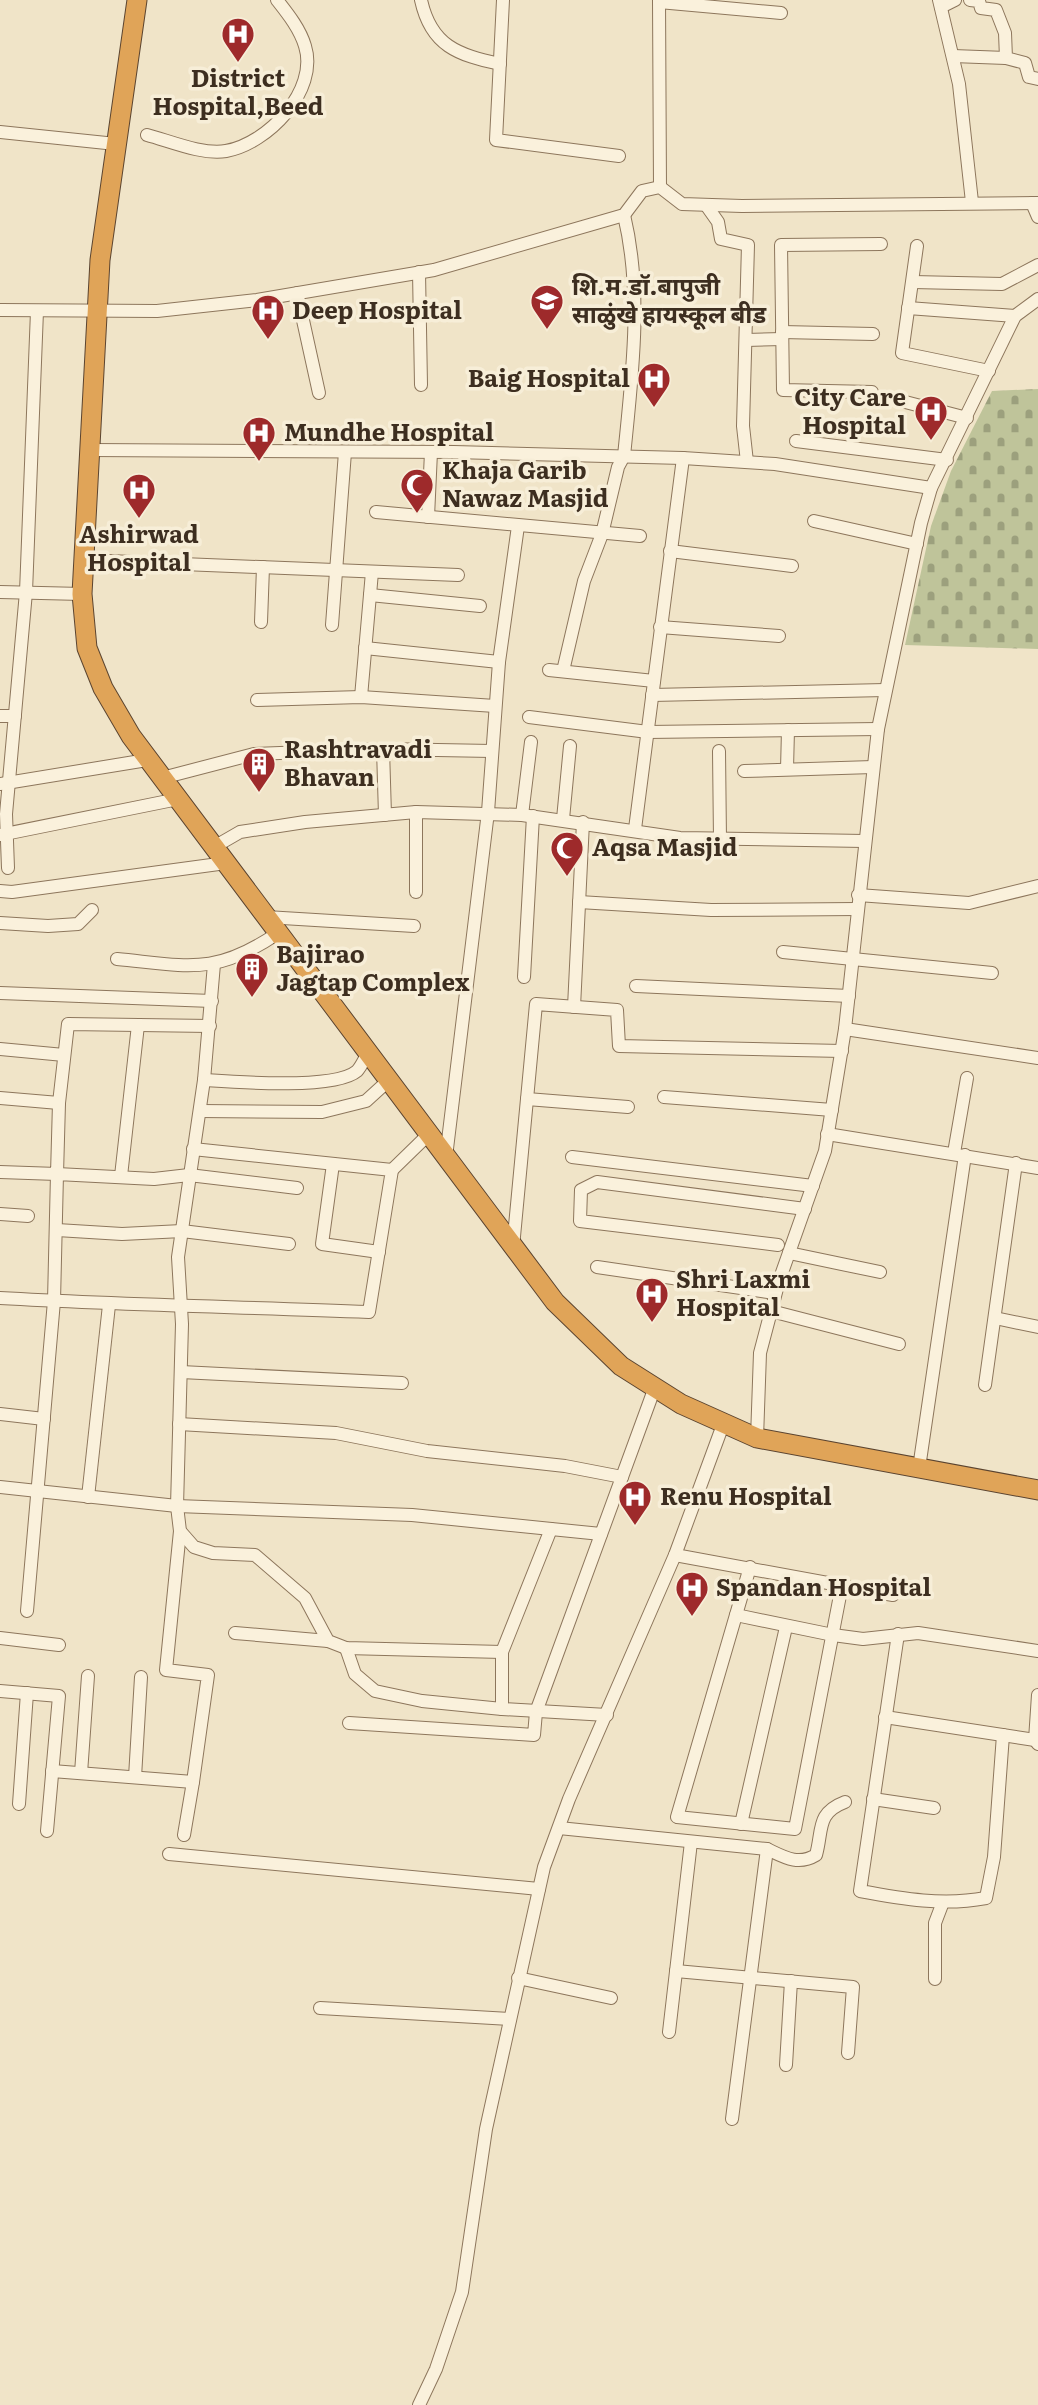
<svg xmlns="http://www.w3.org/2000/svg" width="1038" height="2405" font-family="Literata,'Noto Sans Devanagari',serif">
<style>
.cemetery{fill:url(#cemetery-stones)}
.lines{fill:none;stroke-linecap:round;stroke-linejoin:round}
.minor-casing{stroke:#8d765c;stroke-width:14}
.highway-casing{stroke:#5b4430;stroke-width:21}
.minor{stroke:#faf1dc;stroke-width:12}
.highway{stroke:#e0a458;stroke-width:19}
.labels{text-anchor:middle;stroke-width:7;stroke-linejoin:round;paint-order:stroke}
.poi-label{font-size:24px;font-weight:bold;fill:#3d2e20;stroke:#f7eed8;text-anchor:start}
</style>
<defs>
<pattern id="cemetery-stones" width="16" height="16" patternUnits="userSpaceOnUse" patternTransform="scale(1.75)"><rect width="16" height="16" fill="#bfc49a"/><path d="M2 7V4a2 2 0 0 1 4 0v3zM10 15v-3a2 2 0 0 1 4 0v3z" fill="#9ca07d"/></pattern>
</defs>
<rect width="100%" height="100%" fill="#f0e4c8"/>
<polygon class="cemetery" points="1038,389 1038,649 905,645 931,526 951,471 992,391"/>
<g class="lines">
<defs>
<g id="minor">
<path d="M421,0C431,46 458,55 500,64"/>
<polyline points="503,0 496,140 619,156"/>
<polyline points="659,0 660,187"/>
<polyline points="939,0 959,84 972,202"/>
<polyline points="970,0 979,1 981,8 996,10 1005,33 1006,58 1025,63 1029,77 1038,79"/>
<polyline points="659,2 781,13"/>
<polyline points="941,7 955,0"/>
<polyline points="953,56 1006,58"/>
<polyline points="0,132 116,144"/>
<path d="M147,135C170,141 202,155 226,151C267,144 319,91 305,46C300,29 288,14 277,0"/>
<polyline points="1032,203 1038,217"/>
<polyline points="706,205 718,222 721,239 748,245 743,426 747,462"/>
<polyline points="917,246 902,353 989,371"/>
<polyline points="419,272 421,385"/>
<polyline points="913,282 1002,284 1038,265"/>
<polyline points="297,293 319,393"/>
<polyline points="908,308 1015,316"/>
<polyline points="0,310 157,311 257,300 434,270 624,215 642,191 660,187 682,204 742,206 1038,203"/>
<polyline points="782,332 873,334"/>
<polyline points="746,340 782,339"/>
<polyline points="872,392 783,390 781,245 881,244"/>
<polyline points="886,397 967,418"/>
<polyline points="796,441 947,460"/>
<polyline points="91,450 454,452 683,458 775,464 931,488"/>
<polyline points="376,512 640,536"/>
<polyline points="428,517 431,452"/>
<polyline points="814,521 917,544"/>
<polyline points="670,551 792,566"/>
<polyline points="84,560 458,575"/>
<polyline points="0,592 82,594"/>
<polyline points="370,595 480,606"/>
<polyline points="261,622 263,567"/>
<polyline points="332,625 345,452"/>
<polyline points="660,627 779,636"/>
<polyline points="365,648 499,662"/>
<polyline points="549,670 654,681"/>
<path d="M563,671L584,581L602,534L618,467L624,456C632,376 643,294 624,215"/>
<polyline points="652,695 885,690"/>
<polyline points="361,697 372,572"/>
<polyline points="257,700 361,697 495,706"/>
<polyline points="0,716 15,716"/>
<polyline points="529,717 648,732 878,729"/>
<polyline points="383,749 385,815"/>
<polyline points="719,751 720,839"/>
<polyline points="787,769 788,730"/>
<polyline points="744,771 873,767"/>
<polyline points="162,778 254,754 383,749 492,751"/>
<polyline points="0,784 147,760"/>
<polyline points="522,815 531,742"/>
<polyline points="563,819 570,746"/>
<polyline points="635,829 683,458"/>
<polyline points="0,835 178,799"/>
<polyline points="214,847 240,832 305,822 416,812 522,815 680,838 864,841"/>
<polyline points="8,868 6,814 26,592 37,311"/>
<polyline points="0,891 12,892 226,863"/>
<polyline points="416,892 416,812"/>
<polyline points="858,895 969,903 1038,886"/>
<polyline points="579,902 711,910 857,909"/>
<polyline points="266,917 414,926"/>
<polyline points="0,923 48,926 78,924 92,910"/>
<polyline points="783,952 992,973"/>
<path d="M117,959C189,966 215,976 278,933"/>
<polyline points="214,964 204,1080 178,1257 182,1324 177,1506 180,1531 194,1547 213,1553 255,1555 305,1598 328,1641 346,1648 502,1652"/>
<polyline points="524,977 533,816"/>
<polyline points="636,986 849,996"/>
<polyline points="0,993 212,1001"/>
<polyline points="574,1007 583,822"/>
<polyline points="845,1029 1038,1058"/>
<polyline points="0,1049 64,1055"/>
<path d="M204,1080C234,1082 335,1090 357,1071C361,1067 365,1058 368,1053"/>
<polyline points="664,1097 832,1110"/>
<polyline points="0,1098 59,1103"/>
<polyline points="527,1099 628,1107"/>
<polyline points="200,1111 322,1112 366,1101 389,1080"/>
<polyline points="827,1134 1038,1168"/>
<polyline points="954,1153 967,1078"/>
<polyline points="446,1157 488,812 499,662 518,526"/>
<polyline points="572,1157 813,1186"/>
<polyline points="333,1164 322,1244 379,1252"/>
<polyline points="392,1170 429,1134"/>
<polyline points="0,1172 57,1174 59,1103 68,1024 210,1026"/>
<polyline points="121,1176 138,1025"/>
<polyline points="0,1214 28,1216"/>
<polyline points="57,1230 122,1234 182,1231 289,1244"/>
<polyline points="778,1245 580,1221 581,1190 597,1182 805,1209"/>
<polyline points="513,1247 536,1004 617,1010 619,1046 842,1051"/>
<polyline points="789,1253 880,1272"/>
<polyline points="597,1267 775,1293"/>
<path d="M0,1298C123,1305 246,1307 369,1312L392,1170L193,1149"/>
<polyline points="771,1311 899,1344"/>
<polyline points="995,1318 1038,1327"/>
<polyline points="181,1372 402,1383"/>
<polyline points="985,1385 1016,1163"/>
<polyline points="0,1414 44,1419"/>
<polyline points="179,1424 336,1433 427,1451 565,1466 622,1477"/>
<polyline points="757,1438 760,1353 779,1281 825,1151 845,1029 878,729 921,523 931,488 1015,316 1038,299"/>
<polyline points="919,1468 965,1155"/>
<polyline points="0,1487 177,1506 412,1515 601,1534"/>
<polyline points="88,1497 109,1305"/>
<polyline points="180,1531 166,1670 208,1675 193,1782"/>
<polyline points="675,1555 893,1595"/>
<polyline points="750,1567 677,1817 795,1829 842,1585"/>
<polyline points="27,1611 54,1301 57,1174 154,1179 189,1175 297,1188"/>
<polyline points="736,1615 833,1635 863,1639 918,1633 1038,1651"/>
<polyline points="235,1633 328,1641"/>
<path d="M898,1634L860,1891C903,1899 943,1906 986,1898L994,1857L1003,1735"/>
<polyline points="0,1638 59,1645"/>
<polyline points="346,1648 355,1674 375,1691 422,1701 502,1709 607,1715"/>
<polyline points="0,1691 59,1696 47,1831"/>
<polyline points="1038,1695 1035,1740 1038,1744"/>
<polyline points="502,1709 502,1652 551,1529"/>
<polyline points="885,1717 1035,1740"/>
<polyline points="349,1723 534,1735 536,1712 655,1387"/>
<polyline points="52,1771 193,1782 184,1835"/>
<polyline points="81,1773 88,1676"/>
<polyline points="135,1777 141,1677"/>
<polyline points="873,1799 934,1808"/>
<polyline points="19,1804 27,1693"/>
<polyline points="741,1824 786,1627"/>
<path d="M559,1828L767,1849C784,1857 798,1866 816,1855C823,1830 816,1813 845,1802"/>
<polyline points="169,1854 539,1889"/>
<polyline points="676,1971 853,1987 848,2053"/>
<polyline points="518,1978 611,1998"/>
<polyline points="935,1979 935,1923 943,1902"/>
<polyline points="320,2008 510,2019"/>
<polyline points="669,2032 691,1842"/>
<polyline points="786,2065 791,1981"/>
<polyline points="732,2119 767,1849"/>
<polyline points="419,2405 436,2369 462,2292 486,2129 544,1867 569,1799 675,1555 724,1422"/>
</g>
<polyline id="highway" points="137,0 100,260 82,594 87,648 103,688 131,736 555,1302 621,1366 681,1404 757,1438 1038,1490"/>
</defs>
<use href="#minor" class="minor-casing"/>
<use href="#highway" class="highway-casing"/>
<use href="#minor" class="minor"/>
<use href="#highway" class="highway"/>
</g>
<defs>
<symbol id="hospital-pin" viewBox="-11 -11 22 30"><path d="M0 17L-7.5 6A9.5 9.5 0 1 1 7.5 6Z" fill="#9e2a2b" stroke="#f7eed8"/><path d="M-5-5h3v3.5h4V-5h3V5h-3V1.5h-4V5h-3Z" fill="#fff"/></symbol>
<symbol id="university-pin" viewBox="-11 -11 22 30"><path d="M0 17L-7.5 6A9.5 9.5 0 1 1 7.5 6Z" fill="#9e2a2b" stroke="#f7eed8"/><path d="M0-5L7-2L0 1L-7-2ZM-4 1L0 2.5L4 1V4Q0 6-4 4Z" fill="#fff"/></symbol>
<symbol id="mosque-pin" viewBox="-11 -11 22 30"><path d="M0 17L-7.5 6A9.5 9.5 0 1 1 7.5 6Z" fill="#9e2a2b" stroke="#f7eed8"/><path d="M3.5-4.9A6 6 0 1 0 3.5 4.9A5 5 0 1 1 3.5-4.9Z" fill="#fff"/></symbol>
<symbol id="building-pin" viewBox="-11 -11 22 30"><path d="M0 17L-7.5 6A9.5 9.5 0 1 1 7.5 6Z" fill="#9e2a2b" stroke="#f7eed8"/><path d="M-4-6H4V6H1V3H-1V6H-4ZM-2.5-4.3h1.7v1.8h-1.7ZM.8-4.3h1.7v1.8H.8ZM-2.5-1h1.7V.8h-1.7ZM.8-1h1.7V.8H.8Z" fill="#fff"/></symbol>
</defs>
<g fill-rule="evenodd">
<use href="#hospital-pin" x="219" y="15" width="38" height="52"/>
<use href="#university-pin" x="528" y="282" width="38" height="52"/>
<use href="#hospital-pin" x="249" y="292" width="38" height="52"/>
<use href="#hospital-pin" x="635" y="360" width="38" height="52"/>
<use href="#hospital-pin" x="912" y="393" width="38" height="52"/>
<use href="#hospital-pin" x="240" y="414" width="38" height="52"/>
<use href="#mosque-pin" x="398" y="466" width="38" height="52"/>
<use href="#hospital-pin" x="120" y="471" width="38" height="52"/>
<use href="#building-pin" x="240" y="745" width="38" height="52"/>
<use href="#mosque-pin" x="548" y="829" width="38" height="52"/>
<use href="#building-pin" x="233" y="950" width="38" height="52"/>
<use href="#hospital-pin" x="633" y="1275" width="38" height="52"/>
<use href="#hospital-pin" x="616" y="1478" width="38" height="52"/>
<use href="#hospital-pin" x="673" y="1569" width="38" height="52"/>
</g>
<g class="labels">
<g class="poi-label">
<text x="238" y="87" text-anchor="middle">District<tspan x="238" dy="28">Hospital,Beed</tspan></text>
<text x="572" y="295">शि.म.डॉ.बापुजी<tspan x="572" dy="28">साळुंखे हायस्कूल बीड</tspan></text>
<text x="292" y="319">Deep Hospital</text>
<text x="630" y="387" text-anchor="end">Baig Hospital</text>
<text x="906" y="406" text-anchor="end">City Care<tspan x="906" dy="28">Hospital</tspan></text>
<text x="284" y="441">Mundhe Hospital</text>
<text x="442" y="479">Khaja Garib<tspan x="442" dy="28">Nawaz Masjid</tspan></text>
<text x="139" y="543" text-anchor="middle">Ashirwad<tspan x="139" dy="28">Hospital</tspan></text>
<text x="284" y="758">Rashtravadi<tspan x="284" dy="28">Bhavan</tspan></text>
<text x="592" y="856">Aqsa Masjid</text>
<text x="276" y="963">Bajirao<tspan x="276" dy="28">Jagtap Complex</tspan></text>
<text x="676" y="1288">Shri Laxmi<tspan x="676" dy="28">Hospital</tspan></text>
<text x="660" y="1505">Renu Hospital</text>
<text x="716" y="1596">Spandan Hospital</text>
</g>
</g>
</svg>
